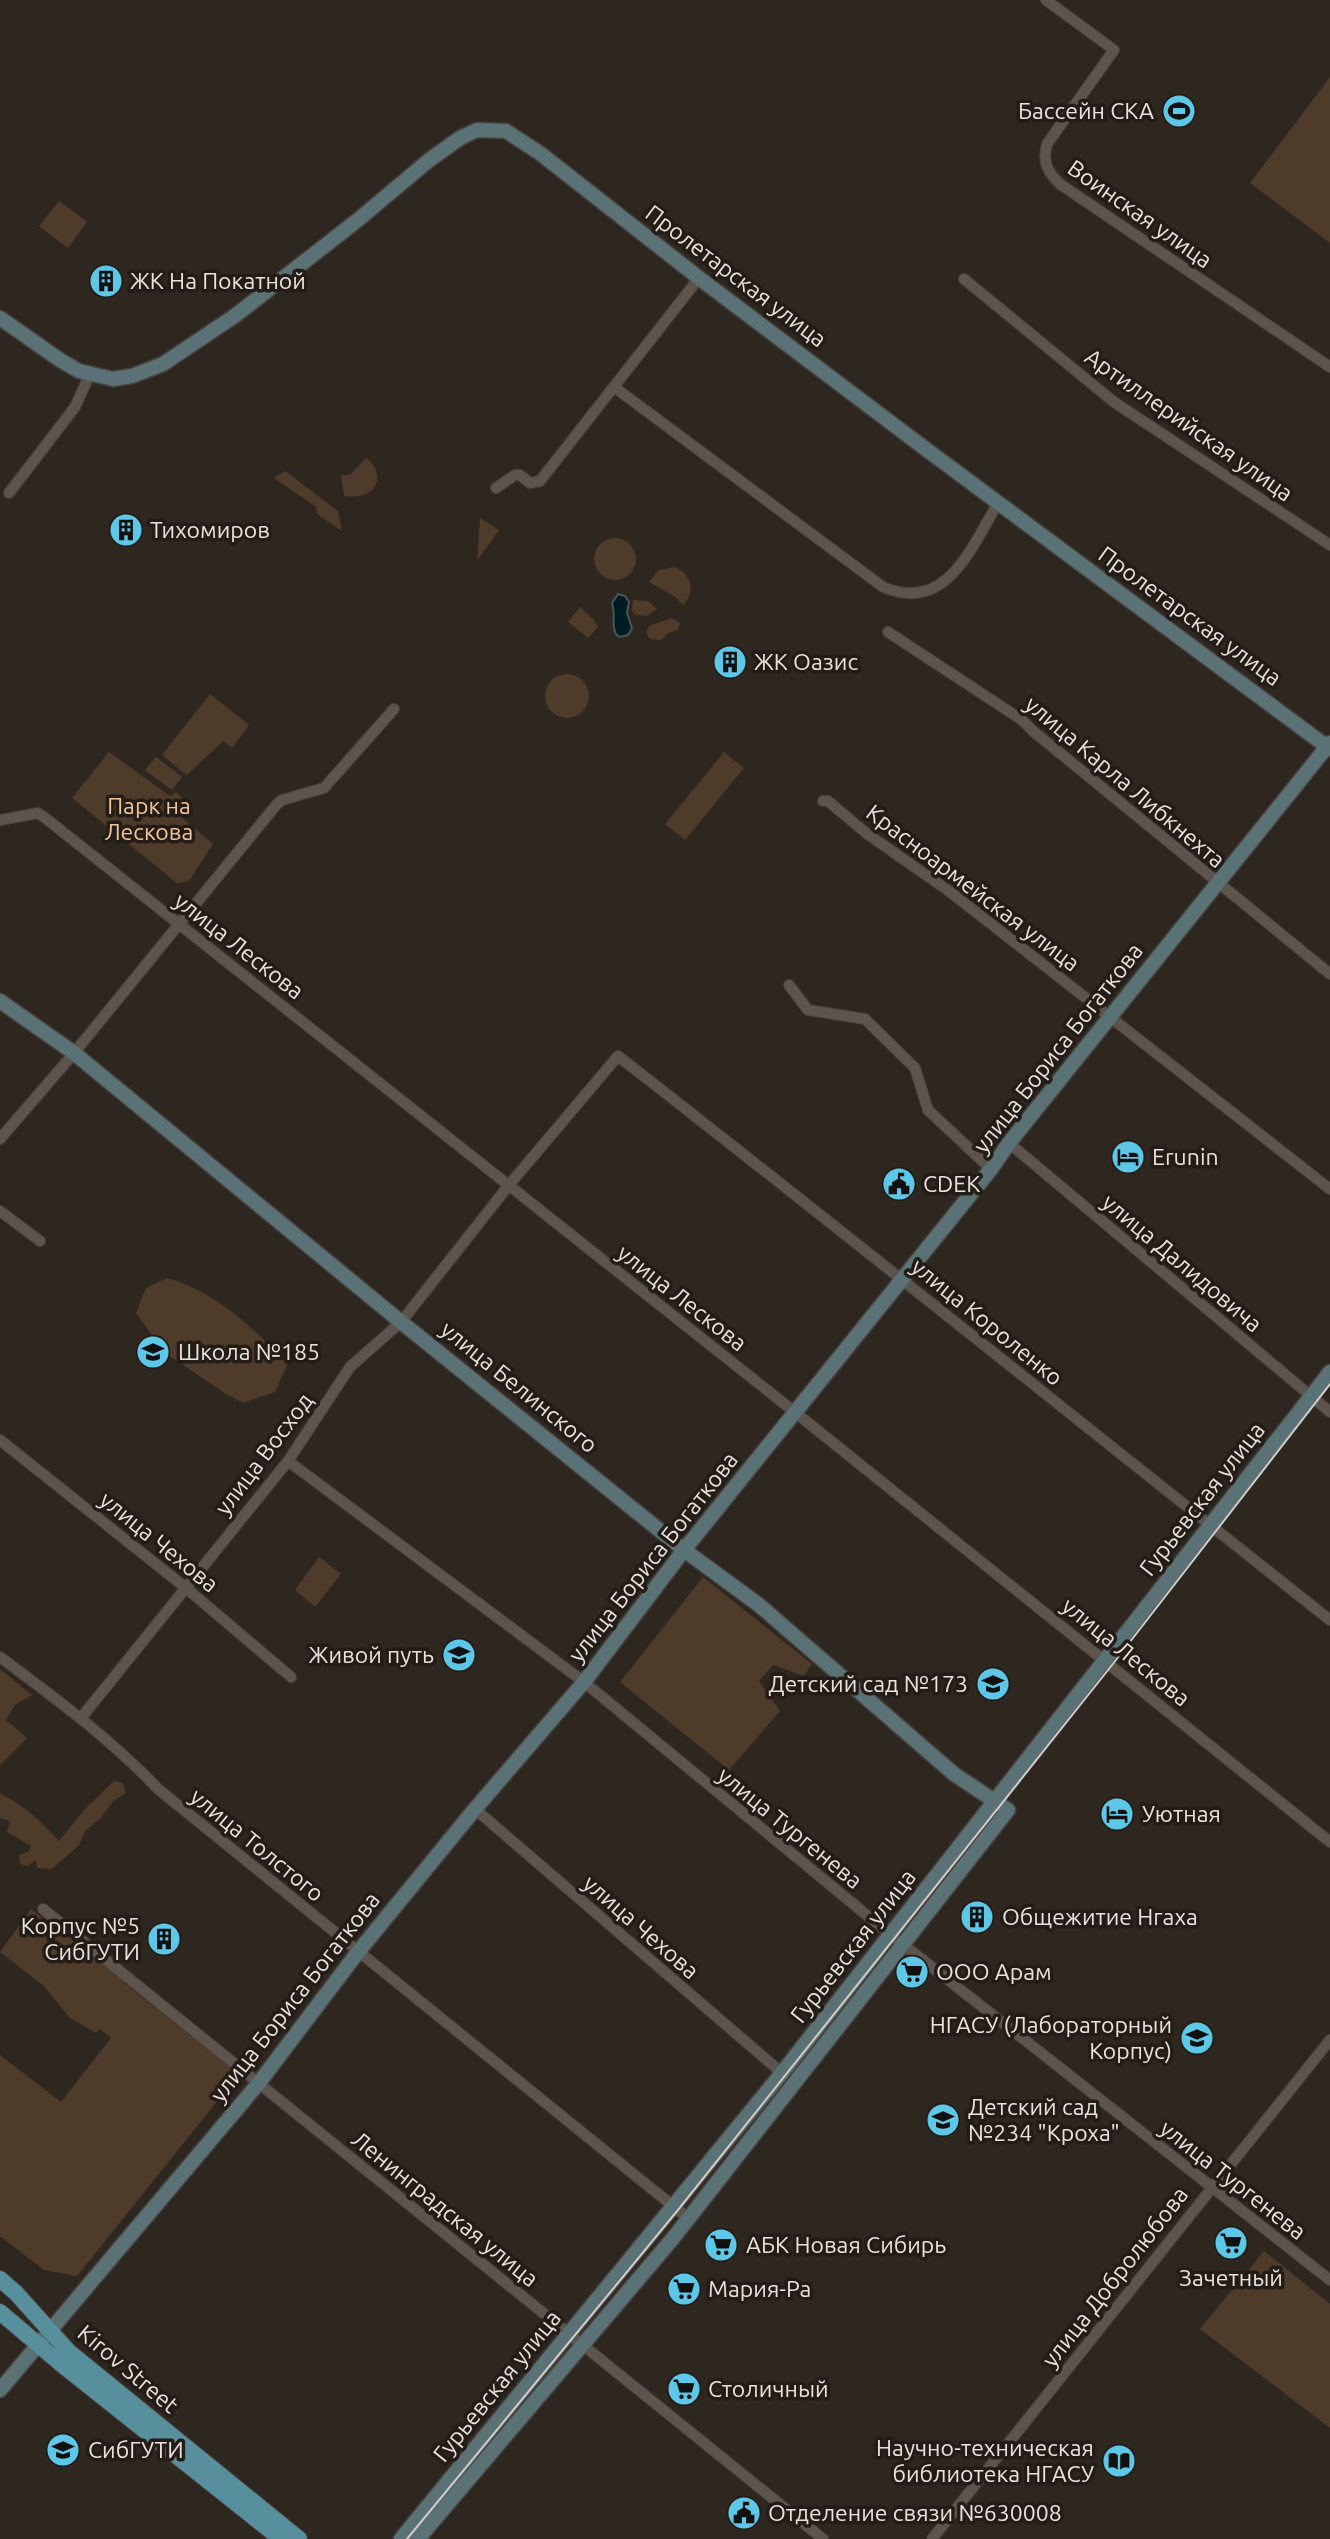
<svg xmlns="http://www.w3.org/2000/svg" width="1330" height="2539" font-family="Ubuntu,sans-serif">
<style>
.green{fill:#4f3b29}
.water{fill:#011b23;stroke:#46575b;stroke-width:2}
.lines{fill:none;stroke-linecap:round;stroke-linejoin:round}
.street-casing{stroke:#48423d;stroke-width:12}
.secondary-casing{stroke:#48423d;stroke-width:17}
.primary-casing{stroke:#48423d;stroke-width:18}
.street{stroke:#5c544d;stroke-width:10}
.secondary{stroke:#5a7175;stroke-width:14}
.primary{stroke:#588f9d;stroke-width:16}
.tram{stroke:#d3cdc9;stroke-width:2}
.labels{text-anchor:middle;stroke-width:7;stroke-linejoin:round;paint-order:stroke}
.poi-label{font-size:23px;fill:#e7e2de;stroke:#241d17;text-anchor:start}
.street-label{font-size:23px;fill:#e7e2de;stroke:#241d17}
.park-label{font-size:23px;fill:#f2c49a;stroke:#241d17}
</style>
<rect width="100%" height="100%" fill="#2e2720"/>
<g class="green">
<polygon points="1330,77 1330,243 1250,183"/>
<polygon points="59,201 87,222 68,248 39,226"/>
<path d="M366,458C378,466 383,484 368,493C361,497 352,497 344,496L341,475H350Z"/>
<polygon points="285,471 338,511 342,531 318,515 316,507 274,478"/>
<polygon points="480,518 499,530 477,561"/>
<circle cx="615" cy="559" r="21"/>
<path d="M675,567C692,575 696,592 683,605L675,597L649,582L659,570Z"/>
<polygon points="633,600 648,601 657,609 647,616 635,615 632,611"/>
<polygon points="580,607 593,619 598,627 588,638 568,622"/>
<polygon points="672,618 680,623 678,630 668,633 661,640 650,639 646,633 649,626"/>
<circle cx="567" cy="696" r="22"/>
<polygon points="210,694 249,725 232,748 223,741 187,775 162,755"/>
<polygon points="109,752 170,796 176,792 183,799 182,818 213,844 189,881 177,883 72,798"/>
<polygon points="724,752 744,768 685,840 665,824"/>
<polygon points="156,757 182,777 172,790 145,770"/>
<path d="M167,1278C214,1291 255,1328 287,1365L275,1392L243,1403L223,1392L164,1352L136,1313L146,1288Z"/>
<polygon points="319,1557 341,1574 315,1607 295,1590"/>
<polygon points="703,1577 812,1664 804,1676 773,1665 759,1681 780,1711 729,1770 620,1682"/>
<polygon points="0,1669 32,1695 15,1705 6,1720 27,1738 0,1765"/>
<path d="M114,1781L123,1783L126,1793L113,1801L101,1818L85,1831L79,1845L52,1869L37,1868L36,1860L27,1866L20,1864L19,1855L28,1852L31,1846L7,1832L10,1821L0,1818V1790L1,1794C27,1807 40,1821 59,1841L86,1808Z"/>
<polygon points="31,1909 66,1937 86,1947 96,1961 105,1963 123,1976 123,1982 239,2074 77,2276 44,2270 0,2236 0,2055 61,2102 111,2038 100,2029 96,2033 70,2018 44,1986 0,1952"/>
<polygon points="1264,2251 1330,2304 1330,2428 1200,2329"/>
</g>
<path class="water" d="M618,594L625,596L629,602L627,613L632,628L628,635L619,637L616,634C611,626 616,616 612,603Z"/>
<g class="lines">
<defs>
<g id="street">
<path d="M1046,0L1114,50L1047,144C1042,162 1047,171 1060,184L1330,367"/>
<polyline points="964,279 1114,402 1330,545"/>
<path d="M614,387L883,587C946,614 971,548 998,503"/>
<polyline points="496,488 515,475 520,475 530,483 540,481 699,278"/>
<polyline points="9,493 75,407 90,374"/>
<polyline points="888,632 1022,720 1033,731 1330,974"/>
<polyline points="823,801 828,801 866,833 949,891 1330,1189"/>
<polyline points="0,820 38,813 44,817 796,1413 1330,1842"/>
<polyline points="789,985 808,1010 865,1019 915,1068 928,1110 991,1169"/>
<polyline points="0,1139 74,1053 277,804 282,800 324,788 394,709"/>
<polyline points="1009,1143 1330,1412"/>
<polyline points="0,1211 40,1241"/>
<polyline points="0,1440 186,1588 291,1677"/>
<polyline points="288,1461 584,1682 891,1935 1330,2280"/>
<path d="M0,1657C55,1698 111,1739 158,1789L689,2219"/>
<path d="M81,1718L288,1461L350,1367L401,1322L509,1185L618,1056C857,1242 1092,1432 1330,1620"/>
<polyline points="475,1809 782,2073"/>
<polyline points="43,1909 823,2539"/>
<polyline points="932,2539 1330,2040"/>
</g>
<g id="secondary">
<polyline points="0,318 60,360 79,371 113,379 132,376 163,364 236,315 359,219 428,161 460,138 477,130 506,131 541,154 699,278 927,450 1330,749"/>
<polyline points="0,1001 74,1053 401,1322 684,1550 759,1605 954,1774 1008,1810 674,2237 418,2539"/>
<polyline points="0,2390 258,2084 358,1952 475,1809 584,1682 684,1550 991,1169 1009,1143 1330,743"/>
<polyline points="401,2539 782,2073 1330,1372"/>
</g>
<g id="primary">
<polyline points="0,2279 16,2293 69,2352 299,2539"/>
<polyline points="0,2312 60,2363 281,2539"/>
</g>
</defs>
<use href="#street" class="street-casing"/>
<use href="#secondary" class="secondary-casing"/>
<use href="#primary" class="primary-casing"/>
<use href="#street" class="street"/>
<use href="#secondary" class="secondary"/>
<use href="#primary" class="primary"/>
<polyline class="tram" points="407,2539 678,2210 1112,1665 1330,1384"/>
</g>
<defs>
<symbol id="stadium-disc" viewBox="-11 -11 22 22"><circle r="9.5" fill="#5dc7e8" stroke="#241d17"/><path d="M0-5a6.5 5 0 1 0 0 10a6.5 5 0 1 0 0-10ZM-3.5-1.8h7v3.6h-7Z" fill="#111"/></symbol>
<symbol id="building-disc" viewBox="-11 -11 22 22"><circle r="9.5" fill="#5dc7e8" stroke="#241d17"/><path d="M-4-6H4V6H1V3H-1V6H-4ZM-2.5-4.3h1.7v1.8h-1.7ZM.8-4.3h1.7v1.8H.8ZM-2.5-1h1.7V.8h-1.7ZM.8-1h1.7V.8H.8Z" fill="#111"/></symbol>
<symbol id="hotel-disc" viewBox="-11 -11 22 22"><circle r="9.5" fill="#5dc7e8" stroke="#241d17"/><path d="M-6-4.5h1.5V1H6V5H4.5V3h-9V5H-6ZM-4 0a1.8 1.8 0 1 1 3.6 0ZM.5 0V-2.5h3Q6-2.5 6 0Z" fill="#111"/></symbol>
<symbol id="civic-disc" viewBox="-11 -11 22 22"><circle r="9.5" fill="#5dc7e8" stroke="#241d17"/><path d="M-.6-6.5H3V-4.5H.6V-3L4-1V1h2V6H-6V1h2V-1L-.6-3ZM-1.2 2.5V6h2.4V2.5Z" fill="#111"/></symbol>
<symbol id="school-disc" viewBox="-11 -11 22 22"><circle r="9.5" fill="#5dc7e8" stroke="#241d17"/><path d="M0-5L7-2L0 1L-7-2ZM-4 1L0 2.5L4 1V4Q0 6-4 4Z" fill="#111"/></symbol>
<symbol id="supermarket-disc" viewBox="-11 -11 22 22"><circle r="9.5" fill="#5dc7e8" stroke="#241d17"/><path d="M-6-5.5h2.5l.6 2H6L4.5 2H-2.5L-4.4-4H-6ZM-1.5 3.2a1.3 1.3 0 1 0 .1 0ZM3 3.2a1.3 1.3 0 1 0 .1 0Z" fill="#111"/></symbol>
<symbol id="university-disc" viewBox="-11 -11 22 22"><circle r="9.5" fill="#5dc7e8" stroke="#241d17"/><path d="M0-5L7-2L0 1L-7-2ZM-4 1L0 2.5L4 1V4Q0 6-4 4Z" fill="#111"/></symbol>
<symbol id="library-disc" viewBox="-11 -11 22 22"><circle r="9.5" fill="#5dc7e8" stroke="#241d17"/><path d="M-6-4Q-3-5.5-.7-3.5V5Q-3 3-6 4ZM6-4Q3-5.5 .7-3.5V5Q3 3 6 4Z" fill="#111"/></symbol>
</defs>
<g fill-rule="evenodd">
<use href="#stadium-disc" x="1160" y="92" width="38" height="38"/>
<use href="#building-disc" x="87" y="262" width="38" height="38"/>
<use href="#building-disc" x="107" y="511" width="38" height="38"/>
<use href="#building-disc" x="711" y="643" width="38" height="38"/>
<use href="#hotel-disc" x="1109" y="1138" width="38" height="38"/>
<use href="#civic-disc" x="880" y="1165" width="38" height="38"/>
<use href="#school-disc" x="134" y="1333" width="38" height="38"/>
<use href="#school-disc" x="440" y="1636" width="38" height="38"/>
<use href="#school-disc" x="974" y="1665" width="38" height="38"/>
<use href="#hotel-disc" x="1098" y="1795" width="38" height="38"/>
<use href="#building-disc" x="958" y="1898" width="38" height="38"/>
<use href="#building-disc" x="145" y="1920" width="38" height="38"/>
<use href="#supermarket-disc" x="893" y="1953" width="38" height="38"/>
<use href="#university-disc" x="1178" y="2019" width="38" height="38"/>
<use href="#school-disc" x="924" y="2101" width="38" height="38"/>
<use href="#supermarket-disc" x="1212" y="2224" width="38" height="38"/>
<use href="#supermarket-disc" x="702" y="2226" width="38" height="38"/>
<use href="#supermarket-disc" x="665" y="2270" width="38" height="38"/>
<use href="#supermarket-disc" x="665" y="2370" width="38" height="38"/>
<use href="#university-disc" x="44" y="2431" width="38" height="38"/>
<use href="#library-disc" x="1100" y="2442" width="38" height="38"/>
<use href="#civic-disc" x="725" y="2494" width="38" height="38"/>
</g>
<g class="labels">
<g class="poi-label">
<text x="1154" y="119" text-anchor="end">Бассейн СКА</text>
<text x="130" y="289">ЖК На Покатной</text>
<text x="150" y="538">Тихомиров</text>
<text x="754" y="670">ЖК Оазис</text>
<text x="1152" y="1165">Erunin</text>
<text x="923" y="1192">CDEK</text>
<text x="178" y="1360">Школа №185</text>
<text x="434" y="1663" text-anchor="end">Живой путь</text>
<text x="968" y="1692" text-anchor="end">Детский сад №173</text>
<text x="1142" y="1822">Уютная</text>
<text x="1002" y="1925">Общежитие Нгаха</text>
<text x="140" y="1934" text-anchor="end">Корпус №5<tspan x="140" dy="26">СибГУТИ</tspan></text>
<text x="936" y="1980">ООО Арам</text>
<text x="1172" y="2033" text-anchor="end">НГАСУ (Лабораторный<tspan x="1172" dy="26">Корпус)</tspan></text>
<text x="968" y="2115">Детский сад<tspan x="968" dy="26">№234 "Кроха"</tspan></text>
<text x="746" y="2253">АБК Новая Сибирь</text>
<text x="1231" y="2286" text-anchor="middle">Зачетный</text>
<text x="708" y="2297">Мария-Ра</text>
<text x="708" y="2397">Столичный</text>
<text x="1094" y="2456" text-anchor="end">Научно-техническая<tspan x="1094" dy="26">библиотека НГАСУ</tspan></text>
<text x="88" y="2458">СибГУТИ</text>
<text x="768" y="2521">Отделение связи №630008</text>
</g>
<g class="street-label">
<text transform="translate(1140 214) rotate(35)" y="8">Воинская улица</text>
<text transform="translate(736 276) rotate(37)" y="8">Пролетарская улица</text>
<text transform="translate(1189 425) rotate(35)" y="8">Артиллерийская улица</text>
<text transform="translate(1190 616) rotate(36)" y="8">Пролетарская улица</text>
<text transform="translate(1125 782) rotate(40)" y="8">улица Карла Либкнехта</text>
<text transform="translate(973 888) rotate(37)" y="8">Красноармейская улица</text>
<text transform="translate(239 946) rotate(38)" y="8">улица Лескова</text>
<text transform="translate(1058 1048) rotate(-52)" y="8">улица Бориса Богаткова</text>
<text transform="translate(1182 1263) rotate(40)" y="8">улица Далидовича</text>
<text transform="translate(682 1298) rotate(38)" y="8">улица Лескова</text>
<text transform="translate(987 1322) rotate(39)" y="8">улица Короленко</text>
<text transform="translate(519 1387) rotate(39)" y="8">улица Белинского</text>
<text transform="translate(264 1454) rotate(-53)" y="8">улица Восход</text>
<text transform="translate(1202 1499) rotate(-52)" y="8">Гурьевская улица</text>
<text transform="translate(159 1542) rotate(39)" y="8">улица Чехова</text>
<text transform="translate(653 1557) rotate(-52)" y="8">улица Бориса Богаткова</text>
<text transform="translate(1126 1652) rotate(39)" y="8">улица Лескова</text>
<text transform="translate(790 1828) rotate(39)" y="8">улица Тургенева</text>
<text transform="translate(257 1845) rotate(39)" y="8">улица Толстого</text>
<text transform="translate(641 1927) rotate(41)" y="8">улица Чехова</text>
<text transform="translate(853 1946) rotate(-52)" y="8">Гурьевская улица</text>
<text transform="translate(295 1997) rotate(-52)" y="8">улица Бориса Богаткова</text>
<text transform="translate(1233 2180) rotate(38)" y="8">улица Тургенева</text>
<text transform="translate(445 2209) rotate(39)" y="8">Ленинградская улица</text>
<text transform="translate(1115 2277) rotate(-52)" y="8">улица Добролюбова</text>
<text transform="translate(128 2369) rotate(40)" y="8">Kirov Street</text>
<text transform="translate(497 2386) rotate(-51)" y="8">Гурьевская улица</text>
</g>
<g class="park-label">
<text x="149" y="814">Парк на<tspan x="149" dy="26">Лескова</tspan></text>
</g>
</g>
</svg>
